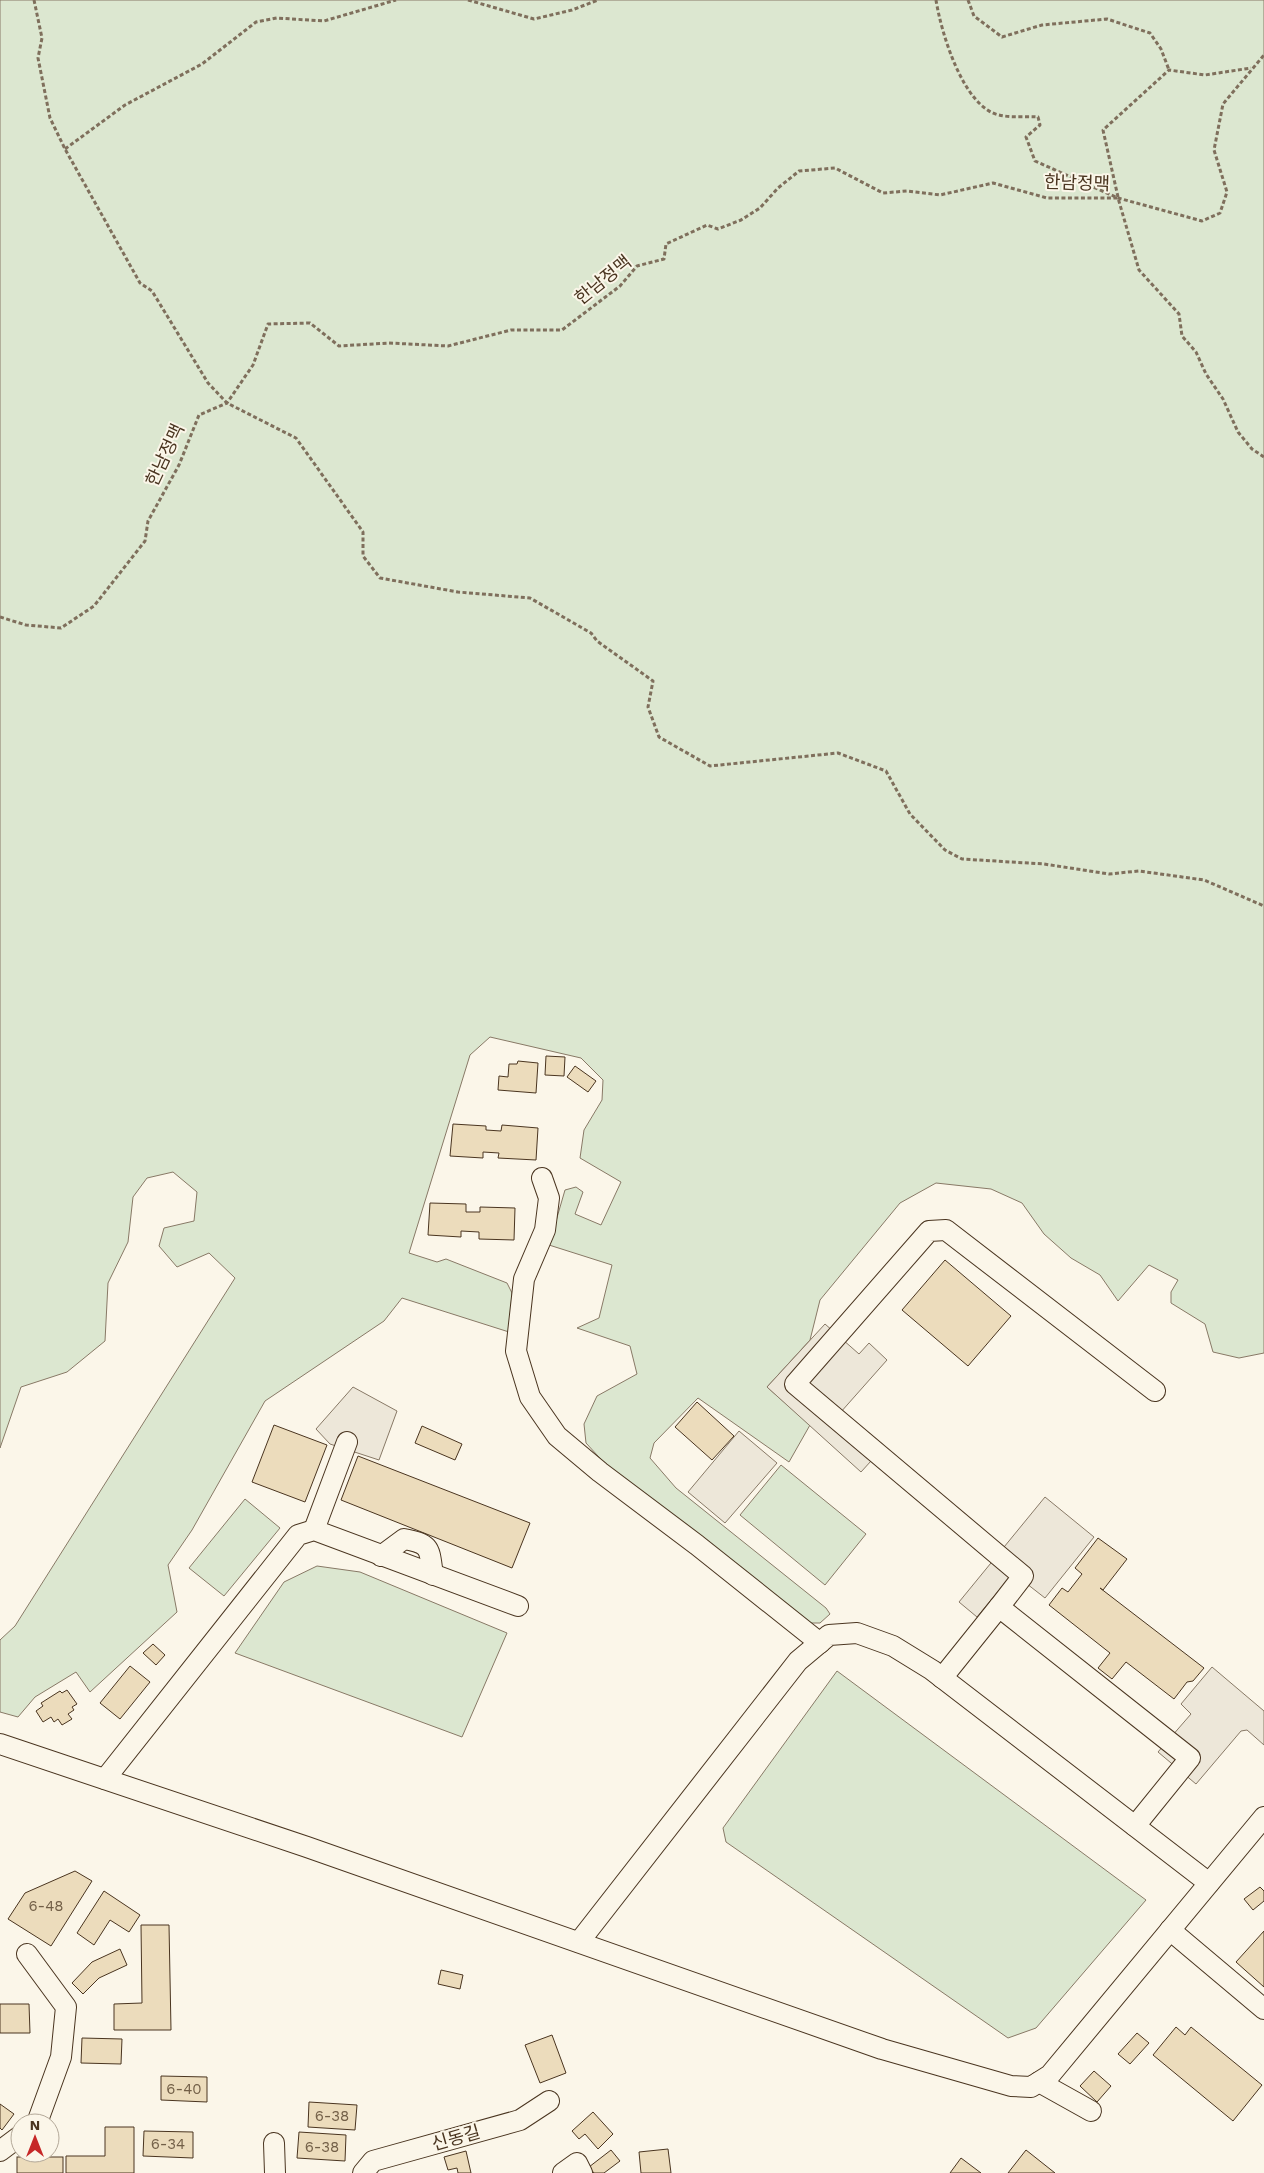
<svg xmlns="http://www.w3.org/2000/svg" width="1264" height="2173" font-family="'Work Sans','Noto Sans KR',sans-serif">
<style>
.green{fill:#dce7d0;stroke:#887966}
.parking{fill:#ede7d9;stroke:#887966}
.building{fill:#ecdcbc;stroke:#4a3520}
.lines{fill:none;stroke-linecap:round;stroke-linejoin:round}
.minor-casing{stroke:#4a3520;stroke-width:22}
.path{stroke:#7f6f5c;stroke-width:3;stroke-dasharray:4 2.5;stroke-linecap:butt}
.minor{stroke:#fbf6e9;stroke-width:20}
.labels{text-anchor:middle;stroke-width:4;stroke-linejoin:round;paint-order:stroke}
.number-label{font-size:15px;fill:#725f47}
.street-label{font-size:18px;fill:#4a3520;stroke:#fbf6e9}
</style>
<rect width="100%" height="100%" fill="#fbf6e9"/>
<g class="green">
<polygon points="0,0 1264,0 1264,1353 1239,1358 1213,1352 1205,1324 1171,1303 1171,1292 1178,1280 1149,1265 1118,1301 1100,1275 1071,1258 1044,1234 1022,1203 991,1189 936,1183 900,1203 820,1300 810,1340 767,1387 810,1425 789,1462 698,1398 654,1443 650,1458 676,1488 826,1608 830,1614 820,1623 810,1623 609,1468 586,1443 584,1424 597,1396 637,1374 630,1346 577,1328 599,1318 612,1265 549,1245 565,1190 576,1187 583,1192 575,1214 601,1225 621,1182 580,1158 584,1130 602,1100 603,1080 581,1058 490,1037 470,1055 409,1253 437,1262 446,1259 507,1283 512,1293 509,1332 402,1298 384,1321 265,1401 192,1530 168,1565 177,1612 90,1692 76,1672 35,1697 18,1717 0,1712 0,1640 15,1626 235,1278 209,1253 177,1267 159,1246 164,1228 194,1221 197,1192 173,1172 147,1178 133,1197 128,1242 108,1283 105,1341 67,1372 21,1387 0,1448"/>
<polygon points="781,1465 866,1534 825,1585 740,1515"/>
<polygon points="245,1499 280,1528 224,1596 189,1568"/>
<polygon points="317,1566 360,1572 507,1633 462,1737 235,1653 284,1582"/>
<polygon points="837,1671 1146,1900 1036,2028 1008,2038 726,1842 723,1828"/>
</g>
<g class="parking">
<polygon points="825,1324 859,1354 869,1343 887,1360 840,1413 881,1450 861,1472 767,1387"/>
<polygon points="353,1387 397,1411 379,1460 330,1444 316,1429"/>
<polygon points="739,1431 777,1463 725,1523 688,1492"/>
<polygon points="1045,1497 1094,1537 1045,1598 1013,1573 977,1617 959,1602"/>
<polygon points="1212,1667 1264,1711 1264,1745 1247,1730 1241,1731 1196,1784 1158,1752 1191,1714 1181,1704"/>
</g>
<g class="building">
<polygon points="546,1056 565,1057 564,1076 545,1075"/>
<polygon points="518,1061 538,1063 536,1093 498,1090 499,1076 508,1077 509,1064 517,1064"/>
<polygon points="575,1066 596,1081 588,1092 567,1077"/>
<polygon points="453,1124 486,1126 486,1130 501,1131 502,1125 538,1128 536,1160 498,1158 499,1153 483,1152 483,1158 450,1156"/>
<polygon points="430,1203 466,1204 466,1212 480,1212 480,1207 515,1208 514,1240 479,1239 479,1232 461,1231 461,1237 428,1235"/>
<polygon points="945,1260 1011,1316 968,1366 902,1310"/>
<polygon points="697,1402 734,1436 712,1460 675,1427"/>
<polygon points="274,1425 327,1445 305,1502 252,1482"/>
<polygon points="422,1426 462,1444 455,1460 415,1443"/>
<polygon points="358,1456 530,1523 512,1568 341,1500"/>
<polygon points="1098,1538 1127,1559 1103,1590 1100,1588 1204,1668 1193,1681 1187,1682 1174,1699 1126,1662 1112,1679 1098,1668 1110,1653 1049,1605 1062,1588 1068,1592 1082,1574 1075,1568"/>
<polygon points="153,1644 165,1655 156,1665 143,1653"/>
<polygon points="130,1666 150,1682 120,1719 100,1703"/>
<polygon points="67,1690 77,1704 72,1707 74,1710 68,1714 72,1719 62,1725 58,1719 54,1722 51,1717 43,1722 36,1711 43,1706 41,1703 60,1691 62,1693"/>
<polygon points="75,1871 92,1881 51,1946 8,1919 25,1893"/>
<polygon points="1260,1887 1264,1891 1264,1901 1253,1910 1244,1899"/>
<polygon points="104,1891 140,1915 129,1932 110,1920 94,1945 77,1933"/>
<polygon points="141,1925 169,1925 171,2030 114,2030 114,2004 142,2003"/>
<polygon points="1264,1931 1264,1987 1236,1962"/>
<polygon points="120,1949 127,1965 99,1978 83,1994 72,1983 92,1962"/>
<polygon points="441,1970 463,1975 460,1989 438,1984"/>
<polygon points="0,2004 29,2004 30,2033 0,2033"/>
<polygon points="1176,2027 1185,2035 1191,2027 1262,2085 1233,2121 1153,2055"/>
<polygon points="1137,2033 1149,2043 1130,2064 1118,2054"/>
<polygon points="552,2035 566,2073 540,2083 525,2045"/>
<polygon points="82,2038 122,2039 121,2064 81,2063"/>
<polygon points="1094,2071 1111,2086 1097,2102 1080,2086"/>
<polygon points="161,2076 207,2077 207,2102 161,2100"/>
<polygon points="309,2102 357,2105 355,2130 308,2127"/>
<polygon points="0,2104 14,2114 2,2130 0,2128"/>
<polygon points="593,2112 613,2134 598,2149 585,2134 579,2139 572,2131"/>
<polygon points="105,2127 134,2127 134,2173 66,2173 66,2156 105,2156"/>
<polygon points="144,2131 193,2132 193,2158 143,2156"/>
<polygon points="299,2132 346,2135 345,2161 297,2158"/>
<polygon points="668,2149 671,2173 641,2173 639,2152"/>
<polygon points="611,2150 620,2161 604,2173 594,2173 589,2167"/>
<polygon points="1026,2150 1055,2173 1008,2173"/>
<polygon points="466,2151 471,2173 458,2173 457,2168 448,2170 444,2157"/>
<rect x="17" y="2157" width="46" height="16"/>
<polygon points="961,2158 981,2173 950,2173"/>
</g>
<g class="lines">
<defs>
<g id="minor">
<polyline points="542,1178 549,1198 545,1230 524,1279 516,1351 530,1397 557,1436 600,1472 697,1545 820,1643"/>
<polyline points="314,1530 347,1442"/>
<path d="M381,1556L404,1539C432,1544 429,1549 433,1575"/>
<polyline points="999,1607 1023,1576 795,1384 929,1231 946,1230 1155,1391"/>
<polyline points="942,1678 999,1607 1190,1758 1135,1826"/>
<polyline points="0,1744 307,1847 882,2049 1011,2086 1031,2087 1050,2075 1264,1817"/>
<polyline points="105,1779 298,1535 314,1530 518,1606"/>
<polyline points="1170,1930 1264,2009"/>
<polyline points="579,1942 798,1661 829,1635 857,1633 893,1646 932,1670 1209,1883"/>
<polyline points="27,1954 66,2007 61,2057 37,2123"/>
<polyline points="1039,2082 1091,2111"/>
<polyline points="274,2143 275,2173"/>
<polyline points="0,2151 20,2136"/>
<polyline points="363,2173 373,2161 520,2120 549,2101"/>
<polyline points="563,2173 577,2163 582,2173"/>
</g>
</defs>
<use href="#minor" class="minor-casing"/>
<g class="path">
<polyline points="34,0 42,38 38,58 50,118 65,149 140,283 152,291 208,383 227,403 296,438 363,532 363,556 380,578 458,592 530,598 591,633 597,641 653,681 648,707 659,737 710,766 838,753 886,771 910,814 945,850 962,859 1044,864 1109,874 1139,871 1204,880 1264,906"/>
<polyline points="468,0 534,19 572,10 598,0"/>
<path d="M936,0C941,32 963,107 999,115C1011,118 1026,116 1038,117L1040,125L1026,137L1035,161L1118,198L1202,221L1220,213L1227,192L1214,150L1223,104L1264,55"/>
<polyline points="968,0 974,16 1002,37 1042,25 1107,19 1150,33 1161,49 1169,70"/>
<polyline points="65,149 125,105 202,64 256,22 277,18 324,21 396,0"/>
<polyline points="1118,197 1103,130 1169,70 1205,75 1251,68"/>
<polyline points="0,617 26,625 61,628 94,606 145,541 148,521 179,465 199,415 227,403 253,365 268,324 310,323 339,346 389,343 448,346 511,330 562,330 620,286 637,266 664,259 666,244 707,225 718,229 741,220 760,208 778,188 799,171 835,168 883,193 907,191 940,195 993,183 1047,198 1118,198 1139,270 1179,314 1182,336 1196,352 1206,374 1223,399 1238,432 1252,449 1264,457"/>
</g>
<use href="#minor" class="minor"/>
</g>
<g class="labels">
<g class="number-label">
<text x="46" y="1911">6-48</text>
<text x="184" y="2094">6-40</text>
<text x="332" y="2121">6-38</text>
<text x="168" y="2149">6-34</text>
<text x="322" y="2152">6-38</text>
</g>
<g class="street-label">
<text transform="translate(1077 183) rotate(2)" y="6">한남정맥</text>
<text transform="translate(603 280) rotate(-39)" y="6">한남정맥</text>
<text transform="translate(165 455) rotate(-65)" y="6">한남정맥</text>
<text transform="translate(456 2138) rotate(-16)" y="6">신동길</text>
</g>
</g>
<g transform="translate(35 2138)"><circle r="24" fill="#fbf6e9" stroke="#b4a999"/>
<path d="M0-4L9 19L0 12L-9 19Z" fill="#c62828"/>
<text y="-8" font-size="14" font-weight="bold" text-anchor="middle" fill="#4a3520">N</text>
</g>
</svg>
